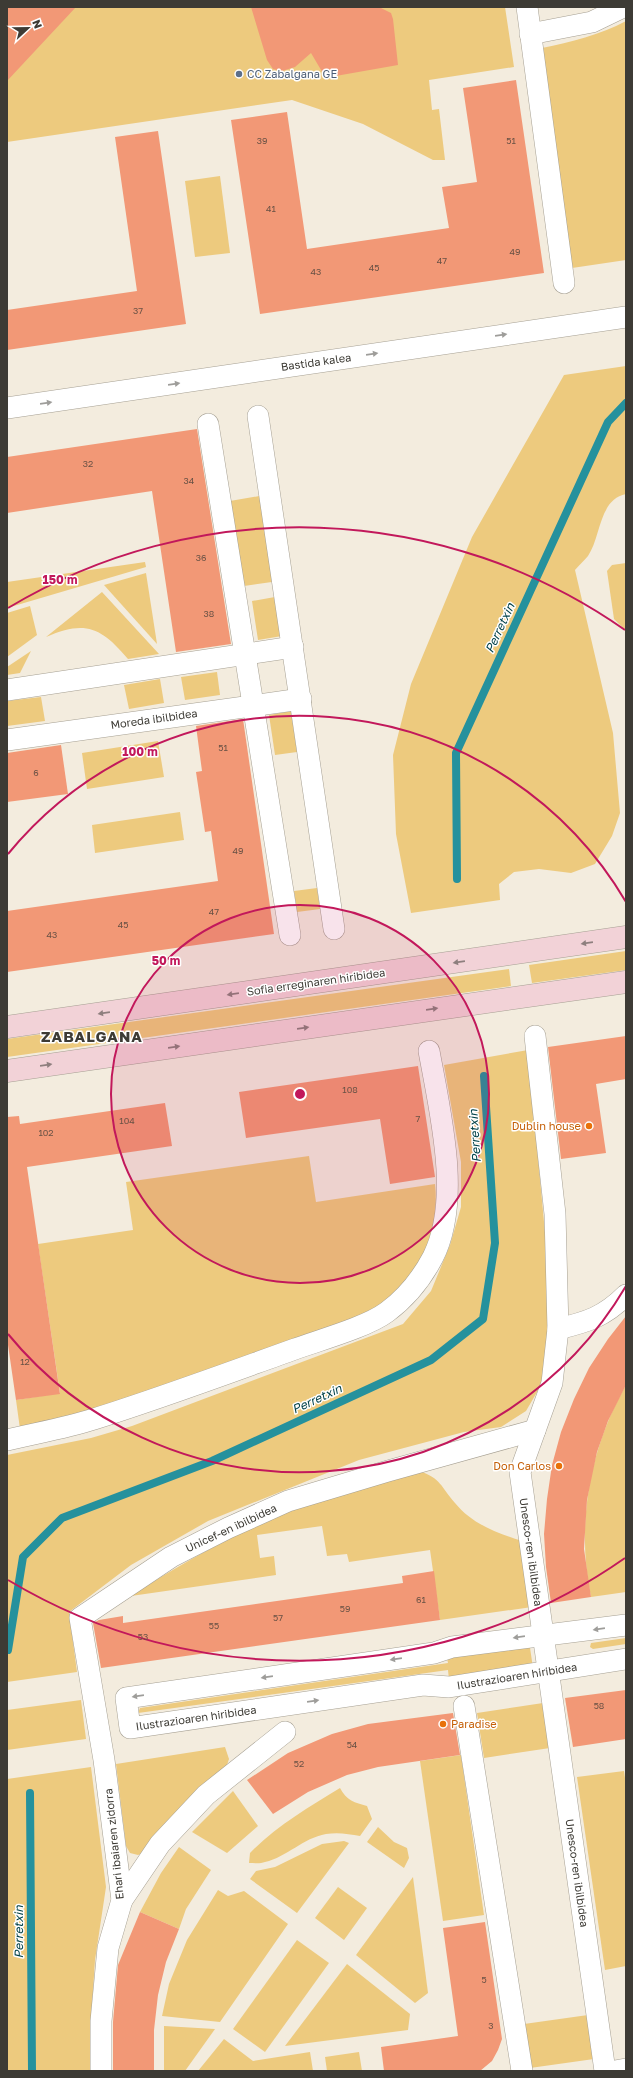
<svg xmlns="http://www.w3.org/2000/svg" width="633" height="2078" font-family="'Golos Text',sans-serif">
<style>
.green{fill:#edca7e}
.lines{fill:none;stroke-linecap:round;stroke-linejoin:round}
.stream{stroke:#25919d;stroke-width:8}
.building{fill:#f29876}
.street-casing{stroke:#a6a093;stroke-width:22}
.secondary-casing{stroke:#a6a093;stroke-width:23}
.street{stroke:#fff;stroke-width:21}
.secondary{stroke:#f2d2d7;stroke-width:22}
.oneway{fill:#9e9d9a}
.oneway2{fill:#8e7f7e}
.ring{fill:none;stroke:#c2185b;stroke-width:2}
.service-dot{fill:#5c6f8a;stroke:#fff;stroke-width:1.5}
.food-dot{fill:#e8710a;stroke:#fff;stroke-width:1.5}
.labels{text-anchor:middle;stroke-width:3;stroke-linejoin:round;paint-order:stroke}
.number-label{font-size:9px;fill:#6a5245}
.service-label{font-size:11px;fill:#4e5e75;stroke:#fff;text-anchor:start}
.street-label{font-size:11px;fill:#3d3b35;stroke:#fff}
.food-label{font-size:11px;fill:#c56008;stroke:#fff;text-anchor:end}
.water-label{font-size:12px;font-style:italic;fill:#004148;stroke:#fff}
.district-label{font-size:15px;font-weight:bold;letter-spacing:1px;fill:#3d3b35;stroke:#fff}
.centre{fill:#c2185b;stroke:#fff;stroke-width:2}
.ring-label{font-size:12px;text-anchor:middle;font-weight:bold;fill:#c2185b;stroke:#fff;stroke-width:3;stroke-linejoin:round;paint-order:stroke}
</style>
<rect width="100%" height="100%" fill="#f3ecde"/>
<g class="green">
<polygon points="7,7 505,7 514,67 429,80 432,110 439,109 445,160 433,160 363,124 292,100 7,142"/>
<path d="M626,21V260L572,268L542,48C571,42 600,35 626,21Z"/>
<polygon points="220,176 230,253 195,257 185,181"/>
<path d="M626,366V494C599,499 601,537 588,556C584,561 579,565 575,570L613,733L620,813L612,836L595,864L571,873L539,869L514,872L499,884L500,900L411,913L396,834L393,755L411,684L472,537L564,375Z"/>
<polygon points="265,495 279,581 244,586 230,501"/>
<polygon points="145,562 146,567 7,608 7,582"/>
<polygon points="626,563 626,631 614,619 607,571 612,565"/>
<polygon points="146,573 157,644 104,585"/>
<path d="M102,592L159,654L128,659C101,627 85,620 46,637Z"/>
<polygon points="275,597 282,636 258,640 252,601"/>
<polygon points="30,606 37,635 7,657 7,613"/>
<polygon points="31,651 20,673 7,675 7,667"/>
<polygon points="217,672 220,695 185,700 181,677"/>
<polygon points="160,679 164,703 129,709 124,685"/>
<polygon points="41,697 45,721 7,726 7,701"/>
<polygon points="291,711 297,752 275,755 269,715"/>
<polygon points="158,741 164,777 87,789 82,753"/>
<polygon points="180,812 184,840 95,853 92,825"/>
<polygon points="317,888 320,909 297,912 294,891"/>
<polygon points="626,951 626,970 532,983 529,965"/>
<polygon points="509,969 511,986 7,1057 7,1039"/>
<polygon points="528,1050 547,1254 547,1356 540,1387 526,1411 501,1427 464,1432 359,1460 208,1521 131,1565 69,1612 77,1672 7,1682 7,1455 91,1438 132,1426 403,1324 431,1291 450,1245 461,1207 461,1162 444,1065"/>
<path d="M309,1156L316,1202L435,1184C440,1227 423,1274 387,1300C378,1307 368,1312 358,1318L107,1407L20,1429L16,1400L60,1393L38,1244L133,1230L126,1182Z"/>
<path d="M626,1385V1592L591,1597C576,1525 589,1449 626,1385Z"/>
<path d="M419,1471C441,1478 441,1487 455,1503C472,1524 497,1533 522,1541L532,1607L440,1620L430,1550L349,1562L347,1554L327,1556L322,1526L257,1535L260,1558L274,1556L276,1575L131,1596C198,1552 274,1513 351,1489C373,1482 396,1477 419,1471Z"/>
<polygon points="626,1638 626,1644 593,1649 590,1647 591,1643"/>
<polygon points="529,1641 533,1668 449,1680 448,1670 138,1713 140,1708 448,1663 446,1654"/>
<polygon points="81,1700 86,1739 7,1750 7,1710"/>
<polygon points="543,1703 550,1748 484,1758 477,1713"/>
<polygon points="225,1747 229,1759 226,1768 145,1852 138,1855 130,1853 126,1846 116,1764"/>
<polygon points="461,1755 484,1915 443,1921 420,1761"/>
<polygon points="91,1767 106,1887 95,1960 91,2022 92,2071 7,2071 7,1779"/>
<polygon points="624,1771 626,1785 626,1966 605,1970 577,1777"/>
<path d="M340,1788C346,1800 355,1803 367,1806L372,1819L360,1836C349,1834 338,1832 326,1834C303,1838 287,1857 265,1862C260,1864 254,1863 249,1863L250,1853C275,1827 309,1807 340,1788Z"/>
<polygon points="233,1791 258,1826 227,1853 192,1832"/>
<polygon points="378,1827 394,1842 407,1848 409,1858 404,1868 367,1842"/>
<polygon points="344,1841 349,1843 297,1913 250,1879 256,1871 275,1867 322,1844"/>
<polygon points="179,1847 211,1870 186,1909 179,1929 140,1912 161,1873"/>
<polygon points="413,1877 428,1993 415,2003 356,1955"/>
<polygon points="338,1887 367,1908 344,1940 315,1918"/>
<polygon points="218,1890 228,1896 244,1891 288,1924 220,2022 162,2016 169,1984 187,1940"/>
<polygon points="297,1940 329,1963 265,2052 233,2029"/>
<polygon points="347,1964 410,2014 408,2030 285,2046"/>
<polygon points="588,2015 594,2059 530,2068 524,2024"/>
<polygon points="164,2026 215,2029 185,2071 164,2071"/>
<polygon points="224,2039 253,2061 310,2052 313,2071 198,2071"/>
<polygon points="359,2052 362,2071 327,2071 325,2057"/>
</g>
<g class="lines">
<g class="stream">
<polyline points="457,879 456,753 608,422 626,403"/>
<polyline points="8,1650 23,1557 62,1518 212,1461 431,1360 483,1319 495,1243 484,1076"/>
<polyline points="30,1793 32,2071"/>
</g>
</g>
<g class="building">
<polygon points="7,7 76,7 7,81"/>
<polygon points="251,7 379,7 391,13 393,19 398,65 330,77 324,75 311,53 295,67 282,71 273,69 267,60"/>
<polygon points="516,80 544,273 260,314 231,120 287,112 307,249 449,228 442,187 477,182 463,88"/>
<polygon points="158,131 186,324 7,350 7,310 137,291 115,137"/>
<polygon points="197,429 231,644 176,652 152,491 7,513 7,457"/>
<polygon points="243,719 274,934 7,972 7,911 218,881 211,831 205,832 196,772 202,771 196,726"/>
<polygon points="61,745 68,794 7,802 7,753"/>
<polygon points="626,1036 626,1079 596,1084 606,1153 561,1159 548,1047"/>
<polygon points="418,1066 435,1177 390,1184 380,1119 246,1138 239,1092"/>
<polygon points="165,1103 172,1146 27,1167 60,1394 16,1400 7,1338 7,1117 19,1116 20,1124"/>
<polygon points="626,1316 626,1385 608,1421 597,1452 587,1500 584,1549 591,1597 551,1603 546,1567 544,1534 547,1499 552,1465 561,1432 574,1399 589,1368 608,1339"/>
<polygon points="434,1571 440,1620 101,1668 93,1623 99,1620 123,1616 123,1623 403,1583 402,1576"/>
<polygon points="626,1690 626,1739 573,1747 565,1698"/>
<polygon points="453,1713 460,1755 378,1767 347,1775 308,1792 273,1814 247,1780 288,1753 332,1734 368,1724"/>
<polygon points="140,1912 179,1929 166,1962 158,1995 154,2030 154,2071 113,2071 113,2022 118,1965"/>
<polygon points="485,1922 502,2039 498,2050 492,2061 480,2071 384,2071 381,2047 458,2036 443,1928"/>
</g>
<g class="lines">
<defs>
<g id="street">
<polyline points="527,7 564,283"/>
<polyline points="530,34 592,22 623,7"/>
<polyline points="7,408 626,317"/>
<polyline points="258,416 334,929"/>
<polyline points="208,424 290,935"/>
<polyline points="7,690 293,647"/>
<polyline points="7,740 301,699"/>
<polyline points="535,1036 555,1214 558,1329 552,1383 520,1472 605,2071"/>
<path d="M558,1329C587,1322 604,1317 626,1295"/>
<path d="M7,1440C36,1433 66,1428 94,1419C161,1398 228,1373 295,1349C320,1340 367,1327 387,1312C406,1298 422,1278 433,1257C462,1200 440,1112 429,1051"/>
<polyline points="626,1625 452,1647 434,1653 126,1698 130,1728 423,1685 449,1687 626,1659"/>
<polyline points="464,1706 522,2071"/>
<polyline points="122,1900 160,1844 206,1795 285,1732"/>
<polyline points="101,2071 101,2021 108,1948 122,1900 104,1760 80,1618 171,1557 228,1528 288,1501 388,1471 535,1430"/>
<polyline points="615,2071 626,2069"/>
</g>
<g id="secondary">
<polyline points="7,1027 626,937"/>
<polyline points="7,1071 626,982"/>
</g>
</defs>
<use href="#street" class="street-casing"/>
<use href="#secondary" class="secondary-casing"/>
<use href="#street" class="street"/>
<use href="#secondary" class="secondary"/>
</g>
<defs><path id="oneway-solid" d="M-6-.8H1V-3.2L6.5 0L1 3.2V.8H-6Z"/></defs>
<g class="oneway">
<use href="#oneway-solid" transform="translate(501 335) rotate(-8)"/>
<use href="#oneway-solid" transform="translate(372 354) rotate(-8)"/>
<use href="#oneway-solid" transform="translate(174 384) rotate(-8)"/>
<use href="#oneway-solid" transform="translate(46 403) rotate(-8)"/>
<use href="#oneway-solid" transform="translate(599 1629) rotate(172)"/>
<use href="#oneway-solid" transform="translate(519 1637) rotate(172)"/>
<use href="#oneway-solid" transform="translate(396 1659) rotate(172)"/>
<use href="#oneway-solid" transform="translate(267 1677) rotate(172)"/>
<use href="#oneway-solid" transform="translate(138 1696) rotate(172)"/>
<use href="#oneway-solid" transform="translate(313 1701) rotate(-8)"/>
</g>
<g class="oneway2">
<use href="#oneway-solid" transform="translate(587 943) rotate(172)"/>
<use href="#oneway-solid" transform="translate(459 962) rotate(172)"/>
<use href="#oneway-solid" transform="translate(233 994) rotate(172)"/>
<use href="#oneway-solid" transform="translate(432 1009) rotate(-8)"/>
<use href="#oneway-solid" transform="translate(104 1013) rotate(172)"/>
<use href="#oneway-solid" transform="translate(303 1028) rotate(-8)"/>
<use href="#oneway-solid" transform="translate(174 1047) rotate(-8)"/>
<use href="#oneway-solid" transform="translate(46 1065) rotate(-8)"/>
</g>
<circle cx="300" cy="1094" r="189" fill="#c2185b" fill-opacity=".12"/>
<g class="ring">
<circle cx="300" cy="1094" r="189"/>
<path d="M626 1286A378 378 0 0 1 8 1334M8 854A378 378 0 0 1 626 902"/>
<path d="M625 1558A567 567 0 0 1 8 1580M8 608A567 567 0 0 1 625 630"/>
</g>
<circle class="service-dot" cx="239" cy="74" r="4"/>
<g class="food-dot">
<circle cx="589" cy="1126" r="4"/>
<circle cx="559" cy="1466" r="4"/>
<circle cx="443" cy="1724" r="4"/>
</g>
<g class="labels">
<g class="number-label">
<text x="262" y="144">39</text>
<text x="511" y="144">51</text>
<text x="271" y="212">41</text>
<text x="515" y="255">49</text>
<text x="442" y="264">47</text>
<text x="374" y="271">45</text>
<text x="316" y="275">43</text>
<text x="138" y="314">37</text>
<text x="88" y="467">32</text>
<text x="189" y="484">34</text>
<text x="201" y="561">36</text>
<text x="209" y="617">38</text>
<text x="223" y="751">51</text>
<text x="36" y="776">6</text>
<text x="238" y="854">49</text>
<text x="214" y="915">47</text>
<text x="123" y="928">45</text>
<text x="52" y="938">43</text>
<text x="350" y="1093">108</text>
<text x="418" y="1122">7</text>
<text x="127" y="1124">104</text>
<text x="46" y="1136">102</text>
<text x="25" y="1365">12</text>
<text x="421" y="1603">61</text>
<text x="345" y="1612">59</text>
<text x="278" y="1621">57</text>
<text x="214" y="1629">55</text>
<text x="143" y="1640">53</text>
<text x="599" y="1709">58</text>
<text x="352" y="1748">54</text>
<text x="299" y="1767">52</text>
<text x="484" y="1983">5</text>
<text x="491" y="2029">3</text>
</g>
<g class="service-label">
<text x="247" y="78">CC Zabalgana GE</text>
</g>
<g class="street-label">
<text transform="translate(316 362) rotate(-8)" y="4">Bastida kalea</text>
<text transform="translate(154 719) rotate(-8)" y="4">Moreda ibilbidea</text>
<text transform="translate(316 982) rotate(-8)" y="4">Sofia erreginaren hiribidea</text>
<text transform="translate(231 1528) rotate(-25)" y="4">Unicef-en ibilbidea</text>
<text transform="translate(531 1552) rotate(82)" y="4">Unesco-ren ibilbidea</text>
<text transform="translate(517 1676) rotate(-9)" y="4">Ilustrazioaren hiribidea</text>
<text transform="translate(196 1718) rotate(-8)" y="4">Ilustrazioaren hiribidea</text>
<text transform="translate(114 1844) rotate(-96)" y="4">Ehari ibaiaren zidorra</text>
<text transform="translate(577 1873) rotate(82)" y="4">Unesco-ren ibilbidea</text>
</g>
<g class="food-label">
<text x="581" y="1130">Dublin house</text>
<text x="551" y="1470">Don Carlos</text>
<text x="451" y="1728" text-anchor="start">Paradise</text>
</g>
<g class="water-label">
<text transform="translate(500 628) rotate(-65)" y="4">Perretxin</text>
<text transform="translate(475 1136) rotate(-94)" y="4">Perretxin</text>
<text transform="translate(317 1399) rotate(-25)" y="4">Perretxin</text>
<text transform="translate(19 1932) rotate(-90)" y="4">Perretxin</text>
</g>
<g class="district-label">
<text x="92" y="1042">ZABALGANA</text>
</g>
</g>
<circle cx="300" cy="1094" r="6" class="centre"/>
<g class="ring-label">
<text x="60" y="584">150 m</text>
<text x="140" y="756">100 m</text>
<text x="166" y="965">50 m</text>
</g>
<rect width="633" height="2078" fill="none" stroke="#3d3b35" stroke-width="16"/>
<g transform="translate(28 28) rotate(68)" stroke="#ffffff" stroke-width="3" paint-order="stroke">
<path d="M0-3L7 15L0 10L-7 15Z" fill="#3d3b35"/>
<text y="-6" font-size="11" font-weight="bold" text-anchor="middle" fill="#3d3b35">N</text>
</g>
</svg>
